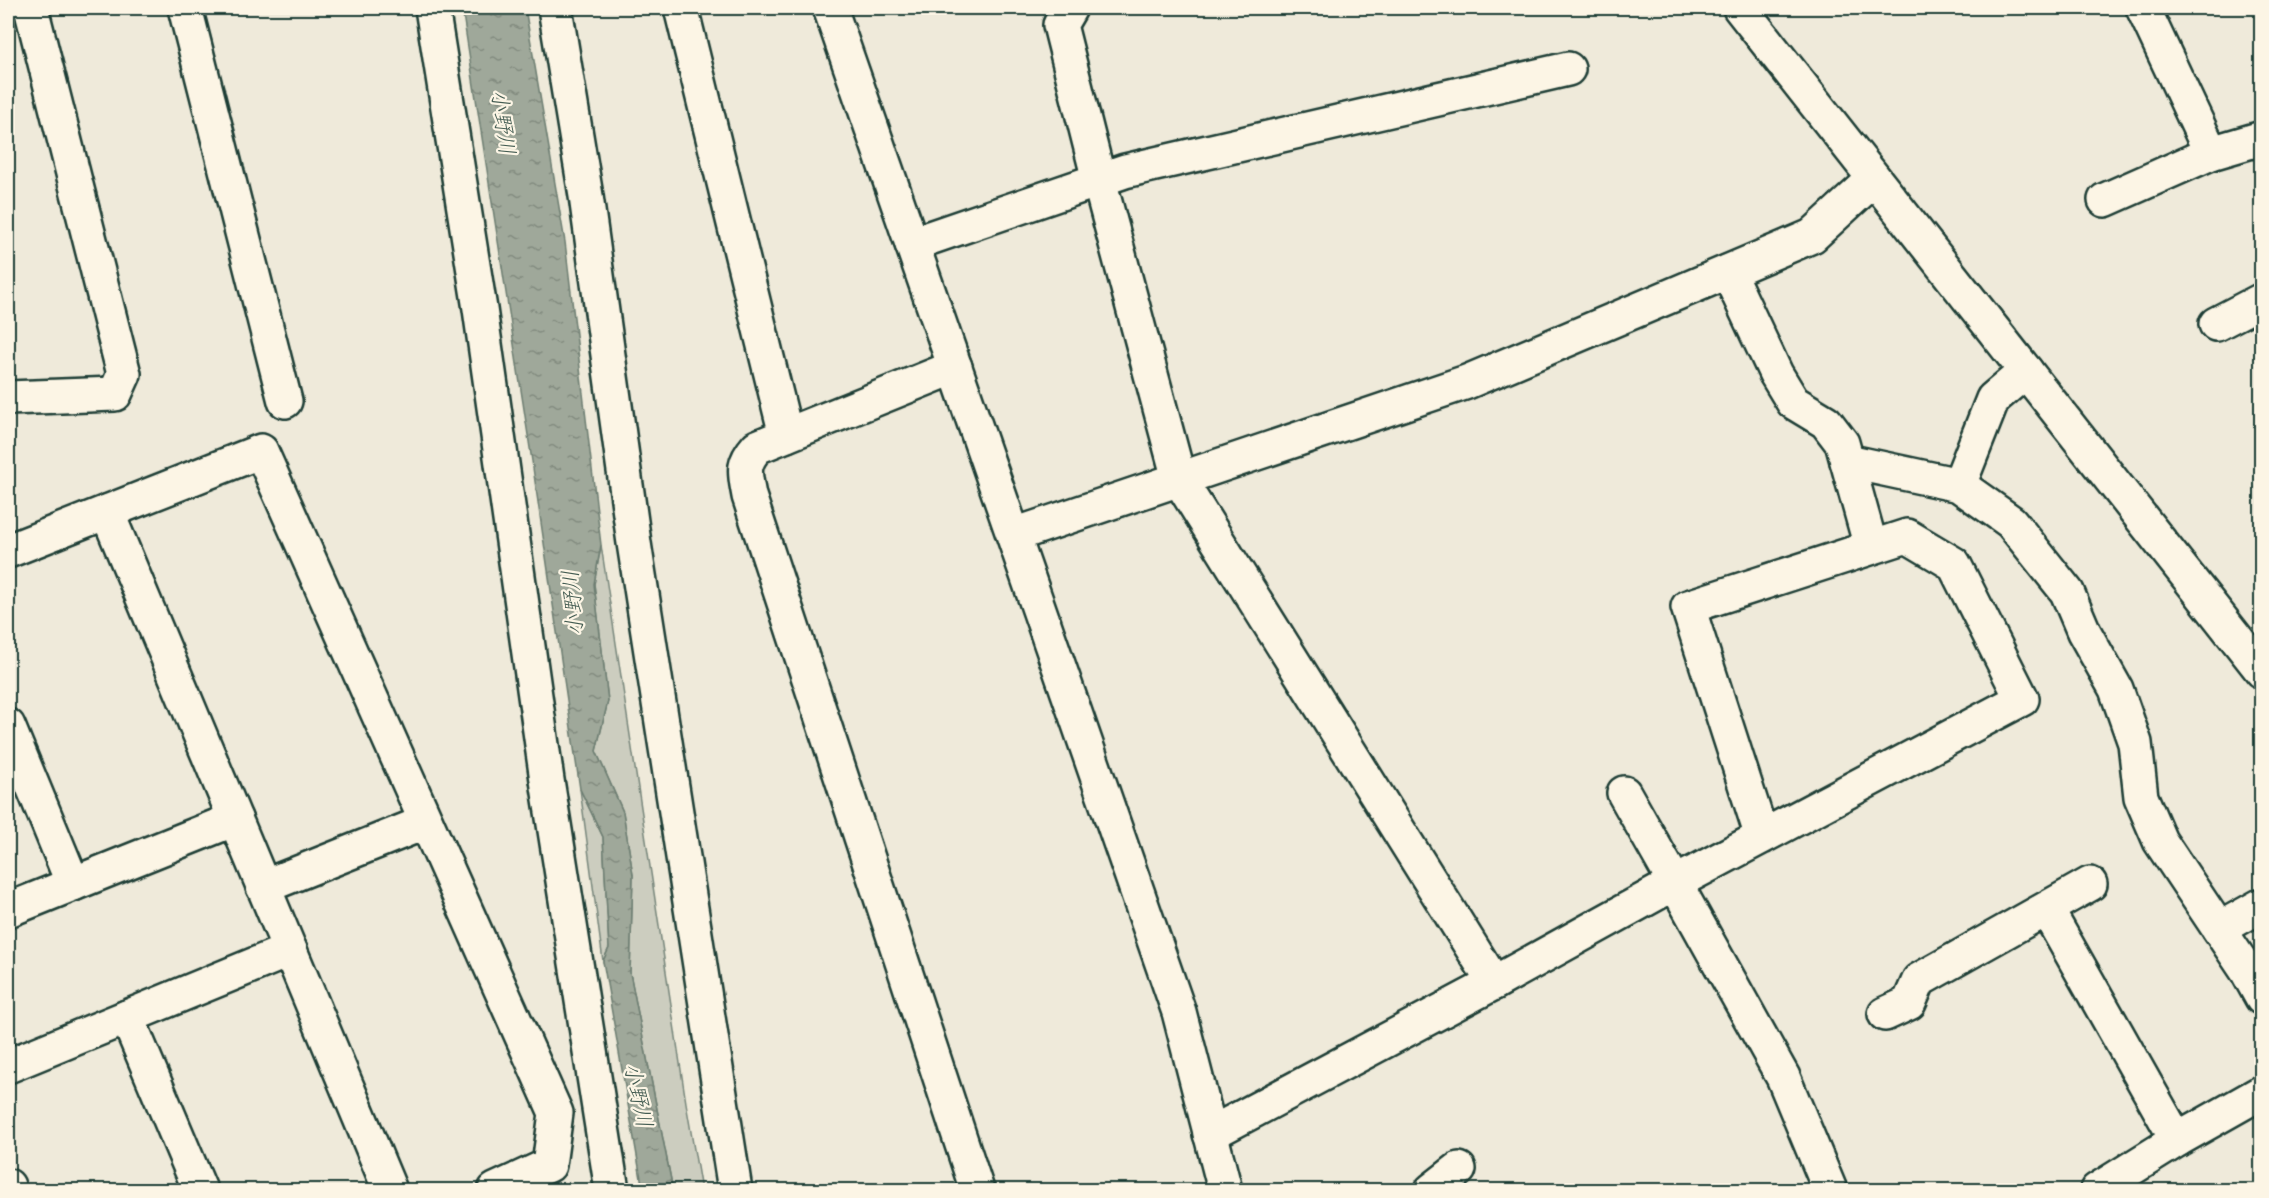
<svg xmlns="http://www.w3.org/2000/svg" width="2269" height="1198" font-family="'Indie Flower','Klee One',sans-serif">
<style>
.green{fill:#cccdbf;stroke:#76857a;stroke-width:1.5}
.water{fill:url(#water-ripples);stroke:#6c7d71;stroke-width:1.5}
.lines{fill:none;stroke-linecap:round;stroke-linejoin:round}
.minor-casing{stroke:#1f3d34;stroke-width:38}
.minor{stroke:#fcf5e5;stroke-width:33}
.labels{text-anchor:middle;stroke-width:4.5;stroke-linejoin:round;paint-order:stroke}
.water-label{font-size:22px;font-style:italic;fill:#455d53;stroke:#fcf5e5}
</style>
<defs>
<pattern id="water-ripples" width="26" height="14" patternUnits="userSpaceOnUse" patternTransform="scale(1.5)"><rect width="26" height="14" fill="#9fa89a"/><path d="M2 4q2-2 4 0t4 0M15 11q2-2 4 0t4 0" fill="none" stroke="#818a7e"/></pattern>
</defs>
<rect width="100%" height="100%" fill="#efeada"/>
<filter id="ink" filterUnits="userSpaceOnUse"><feTurbulence type="fractalNoise" baseFrequency=".0167" numOctaves="2"/><feDisplacementMap in="SourceGraphic" scale="12" xChannelSelector="R" yChannelSelector="G"/><feConvolveMatrix kernelMatrix="1 2 1 2 8 2 1 2 1" color-interpolation-filters="sRGB"/></filter>
<g filter="url(#ink)">
<g class="green">
<polygon points="601,545 686,1103 701,1190 673,1190 630,973 633,875 623,812 596,751 608,701 594,584"/>
<polygon points="580,789 603,837 609,948 603,961"/>
</g>
<polygon class="water" points="462,8 525,8 565,242 601,545 594,584 608,701 596,751 623,812 633,875 630,973 673,1190 643,1190 603,961 609,948 603,837 580,789 532,461"/>
<g class="lines">
<defs>
<g id="minor">
<polyline points="185,8 285,401"/>
<polyline points="432,8 480,309 547,780 612,1190"/>
<polyline points="555,8 586,196 634,543 735,1190"/>
<polyline points="681,8 786,435"/>
<polyline points="830,8 1179,1012 1225,1190"/>
<polyline points="1070,8 1060,25 1099,180 1179,479 1494,983 1675,883 1783,1077 1830,1190"/>
<polyline points="1740,8 2262,671"/>
<polyline points="2143,8 2211,153"/>
<polyline points="2105,200 2211,153 2262,138"/>
<polyline points="912,244 1125,171 1568,69"/>
<polyline points="1728,272 1776,374 1793,402 1826,422 1842,443 1871,547"/>
<polyline points="2216,324 2262,300"/>
<path d="M955,367L757,447C741,465 745,473 749,496L977,1190"/>
<polyline points="8,398 115,394 124,374 31,8"/>
<polyline points="1847,461 1959,485 2011,522 2067,592 2084,632 2116,689 2135,743 2141,797 2160,841 2247,971 2262,998"/>
<polyline points="1959,485 1993,399 2026,371"/>
<polyline points="107,512 390,1190"/>
<polyline points="1014,535 1467,382 1812,236 1874,179"/>
<polyline points="8,551 261,451 556,1113 549,1165 495,1190"/>
<polyline points="8,726 73,884"/>
<polyline points="1624,793 1675,883 2022,699 1954,564 1907,536 1688,607 1762,837"/>
<polyline points="263,887 426,822"/>
<polyline points="8,910 235,819"/>
<polyline points="2047,910 2177,1140"/>
<polyline points="2219,929 2262,905"/>
<polyline points="1885,1014 1909,1003 1919,980 2090,884"/>
<polyline points="127,1017 200,1190"/>
<polyline points="8,1066 290,950"/>
<polyline points="1210,1134 1494,983"/>
<polyline points="8,1186 9,1190"/>
<polyline points="1432,1190 1459,1169"/>
<polyline points="2097,1190 2177,1140 2262,1092"/>
</g>
</defs>
<use href="#minor" class="minor-casing"/>
<use href="#minor" class="minor"/>
</g>
</g>
<g class="labels">
<g class="water-label">
<text transform="translate(504 122) rotate(82)" y="8">小野川</text>
<text transform="translate(572 603) rotate(-95)" y="8">小野川</text>
<text transform="translate(639 1095) rotate(78)" y="8">小野川</text>
</g>
</g>
<rect width="2269" height="1198" fill="none" stroke="#fcf5e5" stroke-width="30"/>
<rect x="15" y="15" width="2239" height="1168" fill="none" stroke="#1f3d34" stroke-width="2" filter="url(#ink)"/>
</svg>
